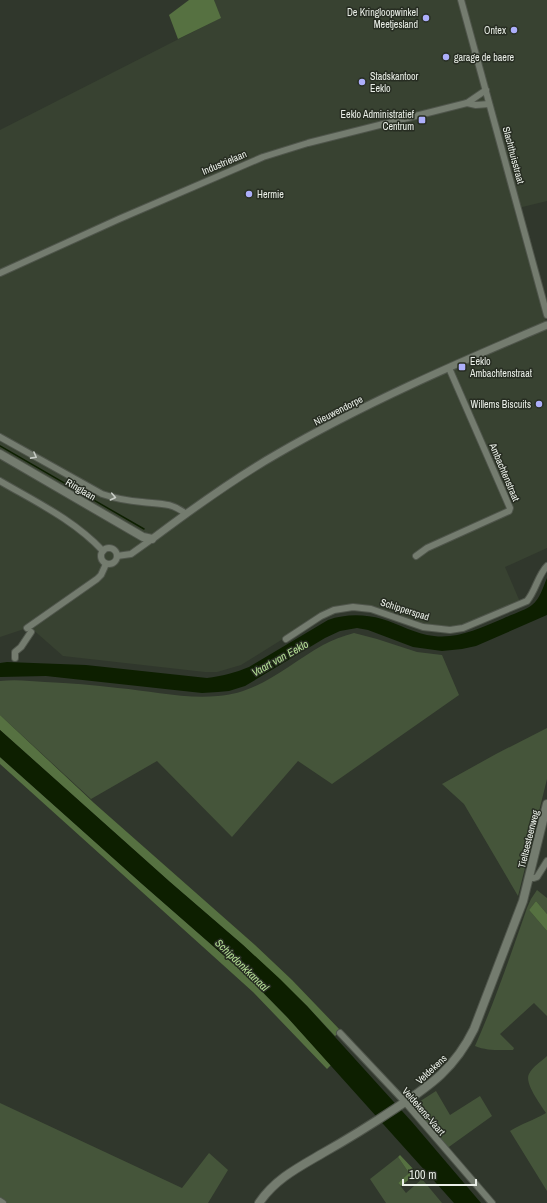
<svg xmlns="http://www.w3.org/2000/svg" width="547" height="1203" font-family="'Archivo Narrow',sans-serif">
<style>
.built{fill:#384231}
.green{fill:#45553a}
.forest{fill:#567141}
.water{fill:#0d1f00}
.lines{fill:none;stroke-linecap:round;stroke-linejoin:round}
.stream{stroke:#0d1f00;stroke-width:1.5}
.minor-casing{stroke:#4f554b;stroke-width:8}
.tertiary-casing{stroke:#4f554b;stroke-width:9}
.secondary-casing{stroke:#4f554b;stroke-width:10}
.minor{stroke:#747c6f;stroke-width:6}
.tertiary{stroke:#747c6f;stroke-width:7}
.secondary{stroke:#747c6f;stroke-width:8}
.oneway{stroke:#c7ccc4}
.poi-dot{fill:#adaffb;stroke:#272d22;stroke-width:1.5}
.labels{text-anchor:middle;stroke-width:3;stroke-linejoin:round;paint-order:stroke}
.poi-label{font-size:10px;fill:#eaefe8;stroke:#272d22;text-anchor:end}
.street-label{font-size:10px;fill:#eaefe8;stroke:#272d22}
.water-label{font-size:11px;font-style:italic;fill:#b5e096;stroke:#272d22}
</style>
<rect width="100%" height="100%" fill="#30372c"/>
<polygon class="built" points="214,0 547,0 547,201 514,209 547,326 547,548 505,567 520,602 464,625 454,627 433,626 414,622 350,605 294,632 241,665 217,672 205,672 63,656 30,627 0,637 0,130 220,18"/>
<g class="green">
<path d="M354,633L377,639L417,652L442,655L459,695L332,784L298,761L232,837L157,761L91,799L0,715V681C15,679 31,681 45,682C70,683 94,685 118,688C151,691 184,699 218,696C258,694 289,664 323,645C332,640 343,636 354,633Z"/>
<polygon points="547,728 547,779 518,896 464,804 442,784 496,754"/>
<path d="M537,890L547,898V914L536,901L529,910L547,931V1016L534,1003L500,1034L514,1048L513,1050C499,1050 487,1051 475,1046C495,1001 511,954 527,908L531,899Z"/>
<path d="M547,1056V1191L510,1131C521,1124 534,1120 546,1113C541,1105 524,1083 529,1074C532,1067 542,1061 547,1056Z"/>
<polygon points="436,1091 450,1115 480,1096 492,1116 446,1149 411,1107"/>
<polygon points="0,1103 182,1188 209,1153 228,1170 208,1203 6,1203 0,1198"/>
<polygon points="398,1157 409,1173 398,1183 406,1193 422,1179 442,1203 386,1203 370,1179"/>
</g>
<g class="forest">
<polygon points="189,0 214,0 221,18 178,39 169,15"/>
<polygon points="0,715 94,803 255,945 292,980 341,1031 335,1036 307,1006 243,945 170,882 0,730"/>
<polygon points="0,757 141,883 245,974 288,1018 331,1065 327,1069 253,992 0,764"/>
<polygon points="536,901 547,914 547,931 529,910"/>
<polygon points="400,1155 417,1173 401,1186 398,1183 409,1173 398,1157"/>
</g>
<g class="water">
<path d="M547,578V615L476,646L462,649L442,651L413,647L368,630L357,628L340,631L325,638L245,686L229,691L218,692L202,693L46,676L0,677V663L7,662L86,665L207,678C222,676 235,673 249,667L328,620C345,614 364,614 382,619C399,624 415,634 434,636C457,639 481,628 502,619C510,615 526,610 532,605C540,599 543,587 547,578Z"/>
<polygon points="0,730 170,882 243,945 280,979 307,1006 412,1122 481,1203 454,1203 288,1018 245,974 141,883 0,757"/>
</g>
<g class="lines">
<polyline class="stream" points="0,446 144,529"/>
<defs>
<g id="minor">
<polyline points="461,0 547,315"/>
<polyline points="467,103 476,105 489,104"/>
<polyline points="0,273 119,219 263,157 308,143 467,103 486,90"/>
<path d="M0,437L102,494C114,498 128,501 142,502C159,504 171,502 186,514"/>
<path d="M0,481C36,502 74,520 103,551"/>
<circle cx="109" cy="556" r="8"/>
<polyline points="117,556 131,554 152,539"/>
<polyline points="416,556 427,548 509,511 510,508 449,368"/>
<polyline points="27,628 97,579 101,575 106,564"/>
<path d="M286,639L321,616L334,610L353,607L371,609L423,627L450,630L463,628L527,601C536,590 538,575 547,566"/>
<polyline points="15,658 15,652 21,647 31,632"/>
<polyline points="529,878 534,878 537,877 547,861"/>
<polyline points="340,1033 405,1102 492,1203"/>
<polyline points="0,1201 3,1203"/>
</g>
<path id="tertiary" d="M152,539C192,509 233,479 277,454C363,404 455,364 547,325"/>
<g id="secondary">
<polyline points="0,454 143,537 152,539"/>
<path d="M259,1203C275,1179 299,1167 323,1153C348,1139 372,1124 396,1108C431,1085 455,1068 474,1029L523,901L547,804"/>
</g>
</defs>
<use href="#minor" class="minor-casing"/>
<use href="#tertiary" class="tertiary-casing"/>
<use href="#secondary" class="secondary-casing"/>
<use href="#minor" class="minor"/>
<use href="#tertiary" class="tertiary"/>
<use href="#secondary" class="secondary"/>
</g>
<defs><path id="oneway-chevron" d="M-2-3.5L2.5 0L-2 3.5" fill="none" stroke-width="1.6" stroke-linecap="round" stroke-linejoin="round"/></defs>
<g class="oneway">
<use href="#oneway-chevron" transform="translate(34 456) rotate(29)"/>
<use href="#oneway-chevron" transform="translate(113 497) rotate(12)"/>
</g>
<g class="poi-dot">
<circle cx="426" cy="18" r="4"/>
<circle cx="514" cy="30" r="4"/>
<circle cx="446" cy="57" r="4"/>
<circle cx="362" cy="82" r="4"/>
<rect x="418" y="116" width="8" height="8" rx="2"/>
<circle cx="249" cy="194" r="4"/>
<rect x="458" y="363" width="8" height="8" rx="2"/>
<circle cx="539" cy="404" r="4"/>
</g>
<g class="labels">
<g class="poi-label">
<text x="418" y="16">De Kringloopwinkel<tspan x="418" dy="12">Meetjesland</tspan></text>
<text x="506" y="34">Ontex</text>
<text x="454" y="61" text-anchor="start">garage de baere</text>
<text x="370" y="80" text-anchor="start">Stadskantoor<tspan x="370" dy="12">Eeklo</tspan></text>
<text x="414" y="118">Eeklo Administratief<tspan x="414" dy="12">Centrum</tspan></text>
<text x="257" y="198" text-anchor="start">Hermie</text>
<text x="470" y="365" text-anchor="start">Eeklo<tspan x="470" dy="12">Ambachtenstraat</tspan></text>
<text x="531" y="408">Willems Biscuits</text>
</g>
<g class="street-label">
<text transform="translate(514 155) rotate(75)" y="4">Slachthuisstraat</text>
<text transform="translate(224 162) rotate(-23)" y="4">Industrielaan</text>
<text transform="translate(338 410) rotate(-27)" y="4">Nieuwendorpe</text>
<text transform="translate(505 472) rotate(67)" y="4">Ambachtenstraat</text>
<text transform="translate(81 489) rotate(30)" y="4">Ringlaan</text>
<text transform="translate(405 609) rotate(18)" y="4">Schipperspad</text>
<text transform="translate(528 839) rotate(-76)" y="4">Tieltsesteenweg</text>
<text transform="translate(431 1069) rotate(-43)" y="4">Veldekens</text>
<text transform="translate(424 1111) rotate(49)" y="4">Veldekens-Vaart</text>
</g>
<g class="water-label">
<text transform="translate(280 658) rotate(-29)" y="4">Vaart van Eeklo</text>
<text transform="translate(242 965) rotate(44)" y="4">Schipdonkkanaal</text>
</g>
</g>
<path d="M403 1179v6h73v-6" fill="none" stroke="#eaefe8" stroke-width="2"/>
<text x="409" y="1179" font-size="12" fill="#eaefe8" stroke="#272d22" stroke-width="3" paint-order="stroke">100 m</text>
</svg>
